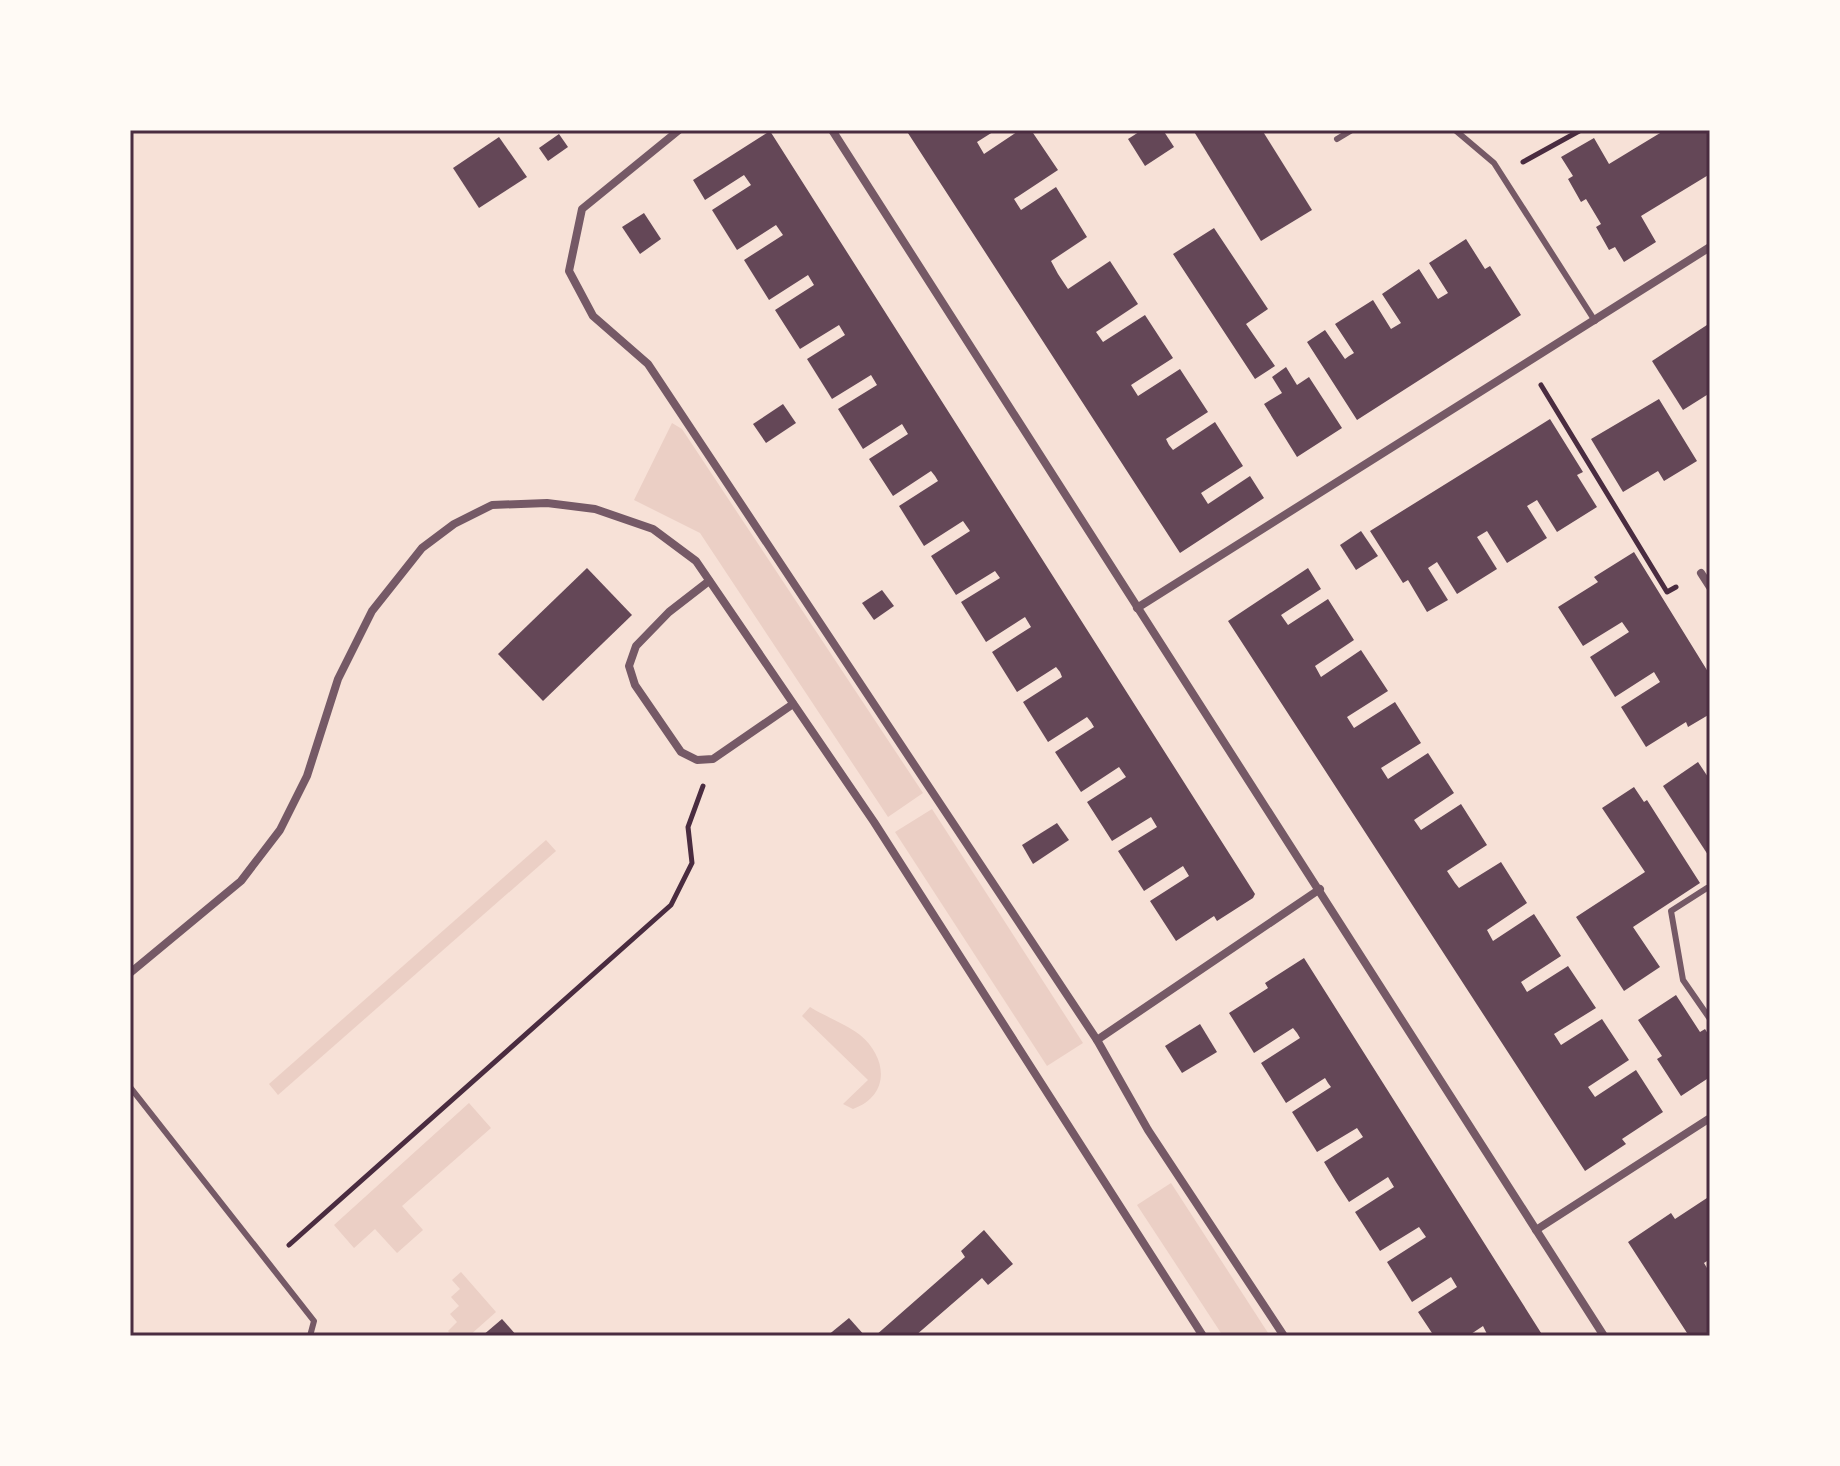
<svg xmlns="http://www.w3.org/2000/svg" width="1840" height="1466" font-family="'Roboto Condensed',sans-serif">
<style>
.green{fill:#ebcfc5}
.building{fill:#644757}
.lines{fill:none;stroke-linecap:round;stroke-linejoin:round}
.path{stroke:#4a2c40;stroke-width:5}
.service{stroke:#755966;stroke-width:6}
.minor{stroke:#755966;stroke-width:8}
.neatline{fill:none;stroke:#4a2c40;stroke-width:3}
</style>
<rect width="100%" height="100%" fill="#f7e1d7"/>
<g class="green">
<polygon points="672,423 682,429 923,793 888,817 700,533 634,500"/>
<polygon points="932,809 1083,1043 1047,1066 895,832"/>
<polygon points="546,840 556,851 278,1095 269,1084"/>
<path d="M810,1007C826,1017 846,1024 860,1035C888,1058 890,1096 853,1109L843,1104L868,1080L802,1016Z"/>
<polygon points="469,1103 491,1128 402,1206 423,1230 397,1253 375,1229 354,1248 334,1225"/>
<polygon points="1171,1183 1270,1336 1223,1336 1137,1205"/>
<polygon points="461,1272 496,1312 469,1336 452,1336 448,1331 457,1322 450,1314 459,1306 451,1297 460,1289 452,1280"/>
</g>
<g class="building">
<polygon points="906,130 996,130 977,142 984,154 1020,130 1031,130 1058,170 1014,199 1021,210 1056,187 1087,237 1051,261 1058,274 1068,289 1110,261 1138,304 1096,332 1103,342 1145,315 1173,358 1131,385 1138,396 1180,369 1208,412 1166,439 1169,445 1173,450 1215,422 1243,466 1201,493 1208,504 1250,476 1264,498 1180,553"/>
<polygon points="1142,130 1163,130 1174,147 1145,166 1128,139"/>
<polygon points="1193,130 1262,130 1312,210 1261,241"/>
<polygon points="1665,130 1710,130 1710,174 1641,216 1656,242 1624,262 1615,247 1609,250 1596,227 1601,224 1586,199 1581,202 1568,179 1573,176 1561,157 1594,138 1609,164"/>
<polygon points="770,131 1255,894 1253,898 1217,921 1214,916 1176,941 1150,901 1189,876 1183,866 1144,891 1118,851 1157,827 1151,817 1112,841 1087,802 1126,777 1119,767 1081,792 1055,752 1094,727 1091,722 1087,717 1048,742 1023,702 1062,677 1060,672 1056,667 1017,692 992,652 1031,627 1025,617 986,642 961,602 1000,578 995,571 956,595 931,556 970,531 963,521 924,546 899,506 938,481 935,476 931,471 893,496 869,459 908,434 902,424 863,449 838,409 877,385 871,375 832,399 807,359 845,335 839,325 800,349 775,310 814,285 808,275 769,300 744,260 783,235 776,225 737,250 712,210 751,185 744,175 705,200 693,180"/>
<polygon points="559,134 568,147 548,161 539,148"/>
<polygon points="499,137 527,177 479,208 453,168"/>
<polygon points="644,213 661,239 640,254 622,227"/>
<polygon points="1214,228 1268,309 1246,324 1275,366 1255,379 1173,254"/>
<polygon points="1466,239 1485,269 1490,266 1521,315 1357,420 1307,342 1325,330 1345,359 1349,356 1354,353 1335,324 1373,300 1391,329 1401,323 1382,294 1419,269 1438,299 1448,293 1429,263"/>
<polygon points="1710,323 1710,393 1683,410 1652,361"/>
<polygon points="1286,367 1297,385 1309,377 1342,428 1297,457 1264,404 1282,393 1272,377"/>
<polygon points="1659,399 1697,461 1664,481 1658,471 1623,492 1591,439"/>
<polygon points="783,404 796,423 766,443 753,424"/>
<polygon points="1550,419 1583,472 1577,475 1597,507 1557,532 1537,500 1527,506 1547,538 1507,563 1487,531 1477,537 1497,569 1457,594 1437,562 1428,568 1448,600 1427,612 1408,580 1403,583 1370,531"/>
<polygon points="1361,531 1378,556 1356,570 1340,545"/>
<polygon points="1634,552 1710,675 1710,714 1688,727 1686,722 1646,747 1621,707 1660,682 1654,672 1615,697 1590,657 1629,632 1622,622 1583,646 1558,607 1598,582 1594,577"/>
<polygon points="587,568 632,615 543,701 498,654"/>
<polygon points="1308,568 1321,589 1281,615 1288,625 1328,599 1354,640 1315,666 1321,677 1361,650 1388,691 1347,717 1354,728 1395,702 1421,743 1381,768 1388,779 1428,753 1454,793 1414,820 1421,830 1461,804 1487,845 1447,871 1455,883 1459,888 1501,862 1527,903 1487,930 1493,941 1534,914 1561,956 1521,982 1527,992 1568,966 1596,1008 1554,1034 1561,1045 1602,1019 1629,1060 1588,1087 1595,1097 1636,1070 1663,1112 1622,1139 1626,1144 1585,1171 1228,621"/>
<polygon points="882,590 894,606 874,620 862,603"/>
<polygon points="1698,762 1710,780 1710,858 1663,786"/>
<polygon points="1634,787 1644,802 1647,800 1700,883 1633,927 1660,967 1624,991 1576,917 1645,872 1602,808"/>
<polygon points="1057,823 1069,840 1033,864 1022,845"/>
<polygon points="1304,958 1383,1083 1543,1336 1488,1336 1483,1326 1468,1336 1434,1336 1418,1312 1457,1287 1451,1277 1412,1302 1387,1262 1426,1237 1419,1227 1380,1251 1355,1212 1394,1187 1388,1177 1349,1202 1336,1182 1324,1162 1363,1137 1357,1128 1317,1152 1292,1112 1331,1087 1328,1083 1325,1078 1286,1103 1261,1063 1300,1038 1297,1033 1293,1028 1254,1053 1229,1013 1268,988 1265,983"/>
<polygon points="1676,995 1700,1032 1705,1029 1710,1037 1710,1077 1681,1096 1657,1059 1662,1056 1638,1020"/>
<polygon points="1200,1024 1217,1052 1182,1073 1165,1046"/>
<polygon points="1710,1196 1710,1259 1704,1263 1710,1273 1710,1336 1689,1336 1628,1242 1671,1213 1675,1219"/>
<polygon points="984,1230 1013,1264 988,1285 982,1278 915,1336 875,1336 965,1257 961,1251"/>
<polygon points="849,1318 865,1336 827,1336"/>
<polygon points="502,1319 517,1336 482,1336"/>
</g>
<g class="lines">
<g class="path">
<polyline points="1523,162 1581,130"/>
<polyline points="1541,385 1667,592 1676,587"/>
<polyline points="289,1245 671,905 692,863 688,827 703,786"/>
</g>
<g class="service">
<polyline points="1455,130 1494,163 1595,321"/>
<polyline points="1337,139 1352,130"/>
<polyline points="1707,888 1671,911 1683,980 1710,1019"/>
<polyline points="130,1087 314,1321 310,1336"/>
</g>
<g class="minor">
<polyline points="679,130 582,209 569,271 593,316 648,364 1097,1040 1320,889"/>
<polyline points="832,130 1604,1336"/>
<polyline points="1701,573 1710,587"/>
<polyline points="709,581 669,612 636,646 629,666 635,685 681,752 697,760 713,759 793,704"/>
<polyline points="1137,608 1710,247"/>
<polyline points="130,973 241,881 280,830 307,776 338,679 372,611 422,548 454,524 492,505 547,503 595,509 653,529 696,561 874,822 1203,1336"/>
<polyline points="1097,1040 1148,1130 1284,1336"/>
<polyline points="1536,1230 1710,1118"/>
</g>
</g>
<rect width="1840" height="1466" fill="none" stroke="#fffaf5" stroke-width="264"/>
<rect x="132" y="132" width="1576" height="1202" class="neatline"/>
</svg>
